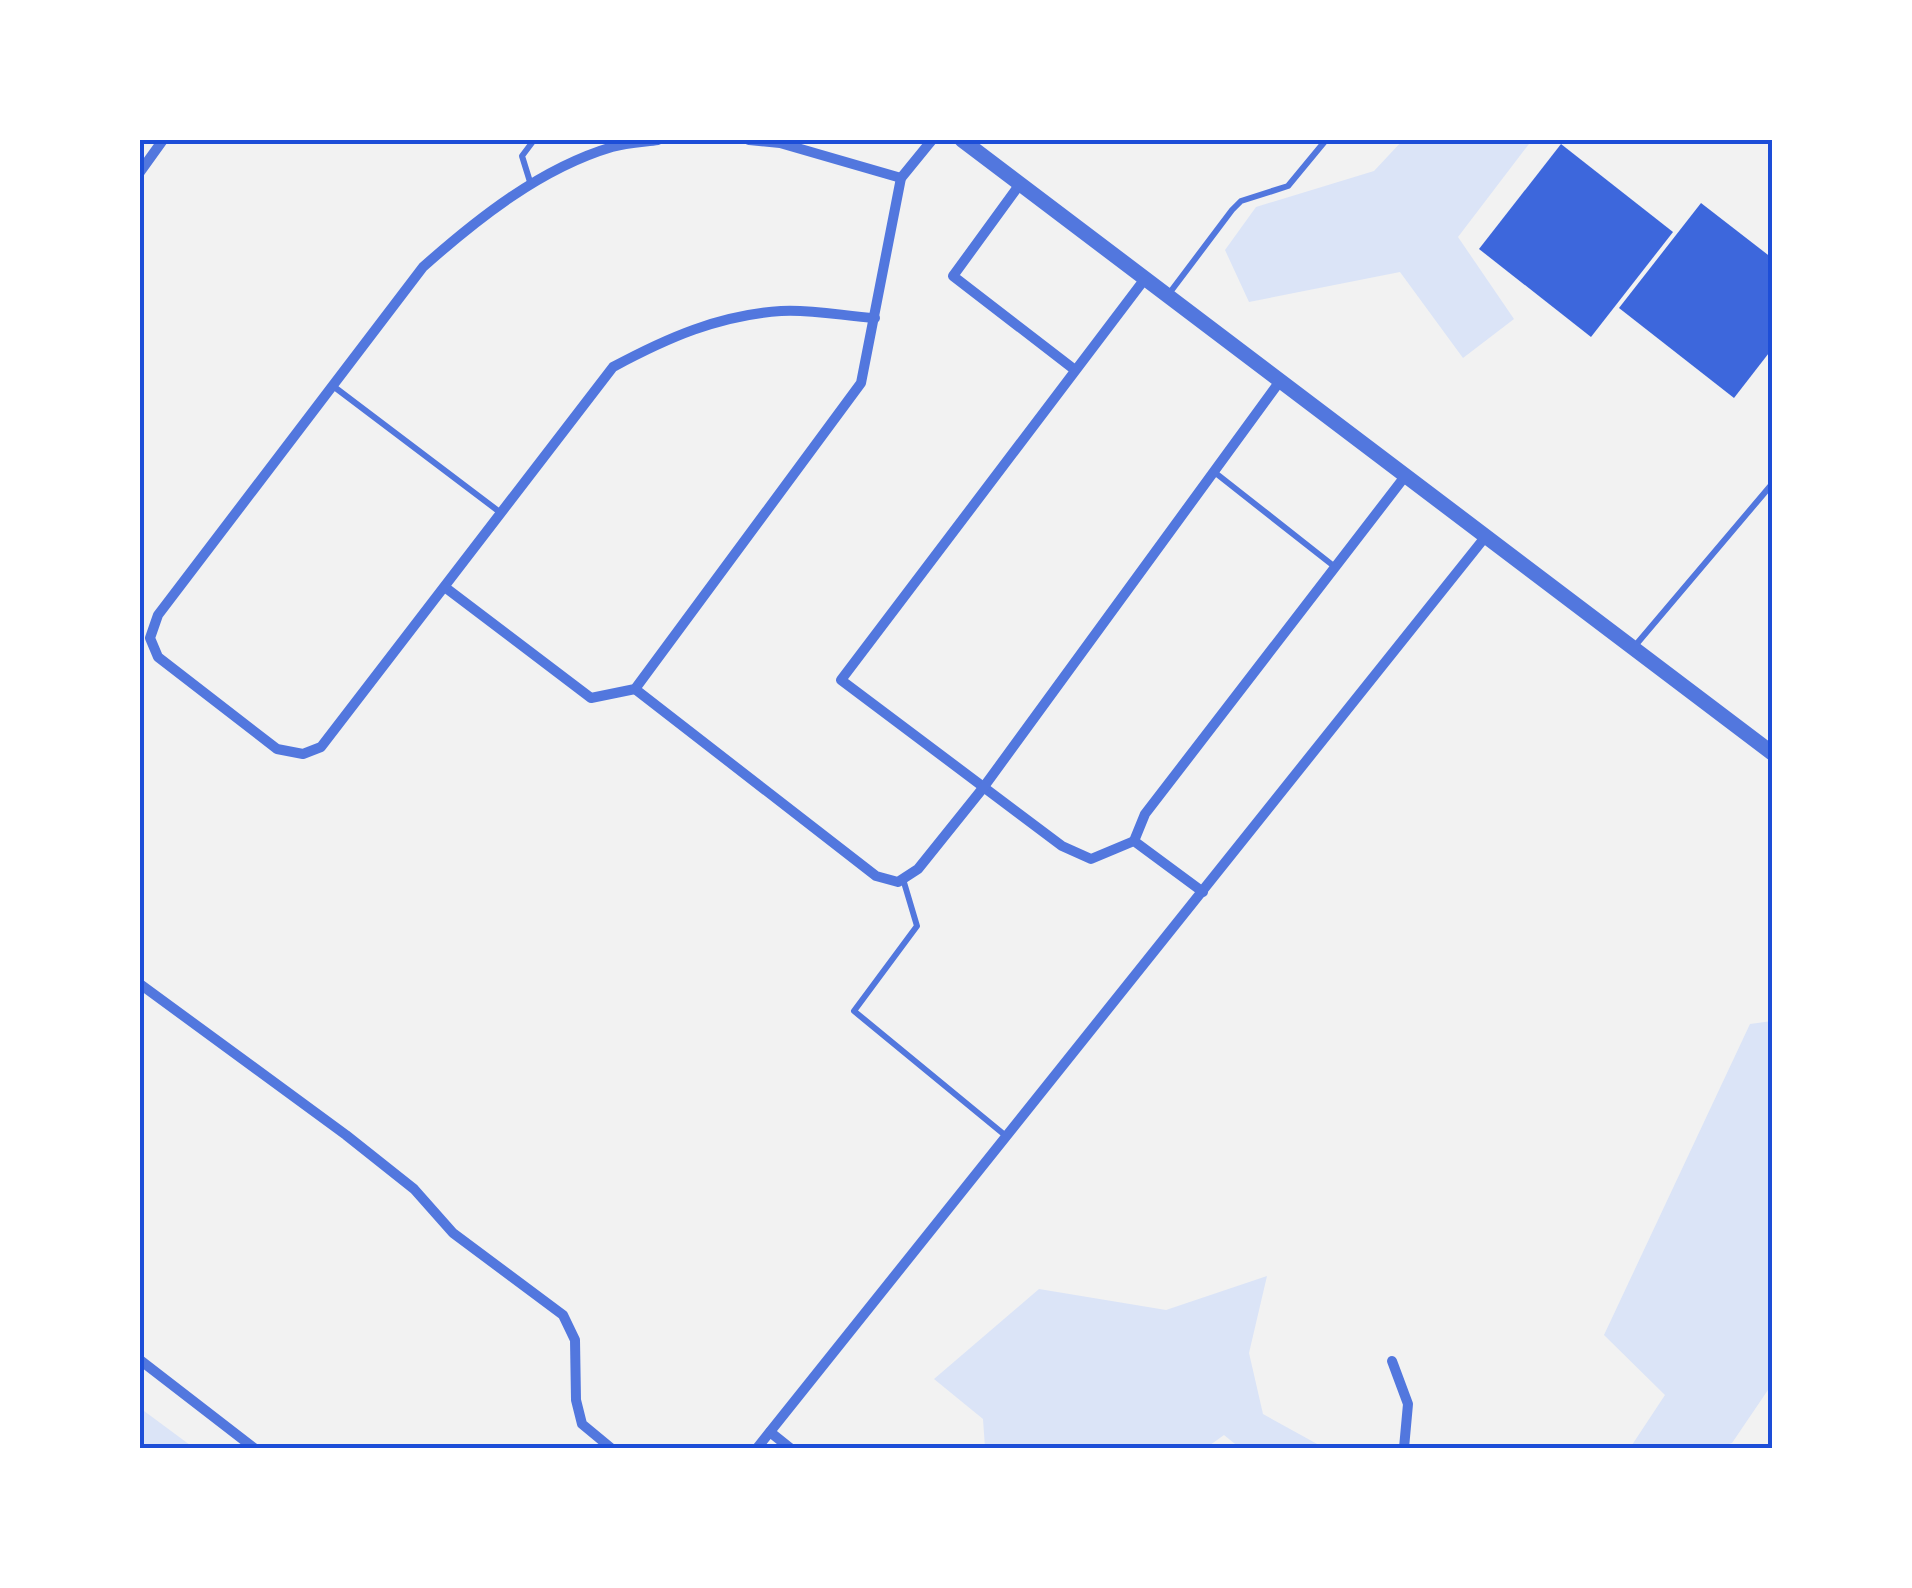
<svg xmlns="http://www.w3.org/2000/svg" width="1912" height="1588" font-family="Quicksand,sans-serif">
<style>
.green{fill:#dbe4f7}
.building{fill:#3d67dc}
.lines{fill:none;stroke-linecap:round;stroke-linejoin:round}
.service{stroke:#5277de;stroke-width:6}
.minor{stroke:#5277de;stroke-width:10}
.tertiary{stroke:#5277de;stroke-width:15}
.neatline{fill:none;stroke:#1d4ed8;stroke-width:4}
</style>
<rect width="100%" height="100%" fill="#f2f2f2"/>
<g class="green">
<polygon points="1403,140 1532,140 1458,237 1514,319 1463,358 1400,272 1249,302 1225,250 1256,207 1374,171"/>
<polygon points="1772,1021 1772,1384 1732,1443 1717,1448 1630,1448 1665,1395 1604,1335 1750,1024"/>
<polygon points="1267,1276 1249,1353 1263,1414 1319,1445 1318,1448 1240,1448 1224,1435 1206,1448 985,1448 983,1419 934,1379 1039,1289 1166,1310"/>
<polygon points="140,1408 194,1448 140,1448"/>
</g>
<g class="building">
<polygon points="1561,144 1673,232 1591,337 1479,249"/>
<polygon points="1701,203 1772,258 1772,349 1734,398 1619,308"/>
</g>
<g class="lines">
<g class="service">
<polyline points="531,185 522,156 534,140"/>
<polyline points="1168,295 1232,210 1241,201 1288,186 1326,140"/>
<polyline points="333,386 501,513"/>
<polyline points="1213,471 1335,567"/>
<polyline points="1634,647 1772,484"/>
<polyline points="903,879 917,926 854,1011 1006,1136"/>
</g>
<g class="minor">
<path d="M658,140C643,142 626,143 612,147C541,168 477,219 423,267L158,615L150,638L158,657L277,749L303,754L321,747L613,367C667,338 719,315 781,311C811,309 844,316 875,318"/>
<polyline points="749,140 780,143 901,178"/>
<polyline points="140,172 163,140"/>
<polyline points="1020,184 953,276 1075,370"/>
<polyline points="1144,280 841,680 1062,846 1091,859 1134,841 1203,892"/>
<polyline points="446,588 591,698 635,689 861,383 901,178 932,140"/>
<polyline points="635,689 876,876 898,882 918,869 983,788 1280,381"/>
<polyline points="1134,841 1145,814 1406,475"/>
<polyline points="140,984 346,1135 414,1189 453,1233 563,1315 575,1340 576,1400 582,1424 611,1448"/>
<polyline points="140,1360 254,1448"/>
<polyline points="1392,1361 1408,1404 1404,1448"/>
<polyline points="770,1432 790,1448"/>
<polyline points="757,1448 1486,536"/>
</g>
<polyline class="tertiary" points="962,140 1772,753"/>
</g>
<rect width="1912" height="1588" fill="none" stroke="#ffffff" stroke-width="285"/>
<rect x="142" y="142" width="1628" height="1304" class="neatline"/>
</svg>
